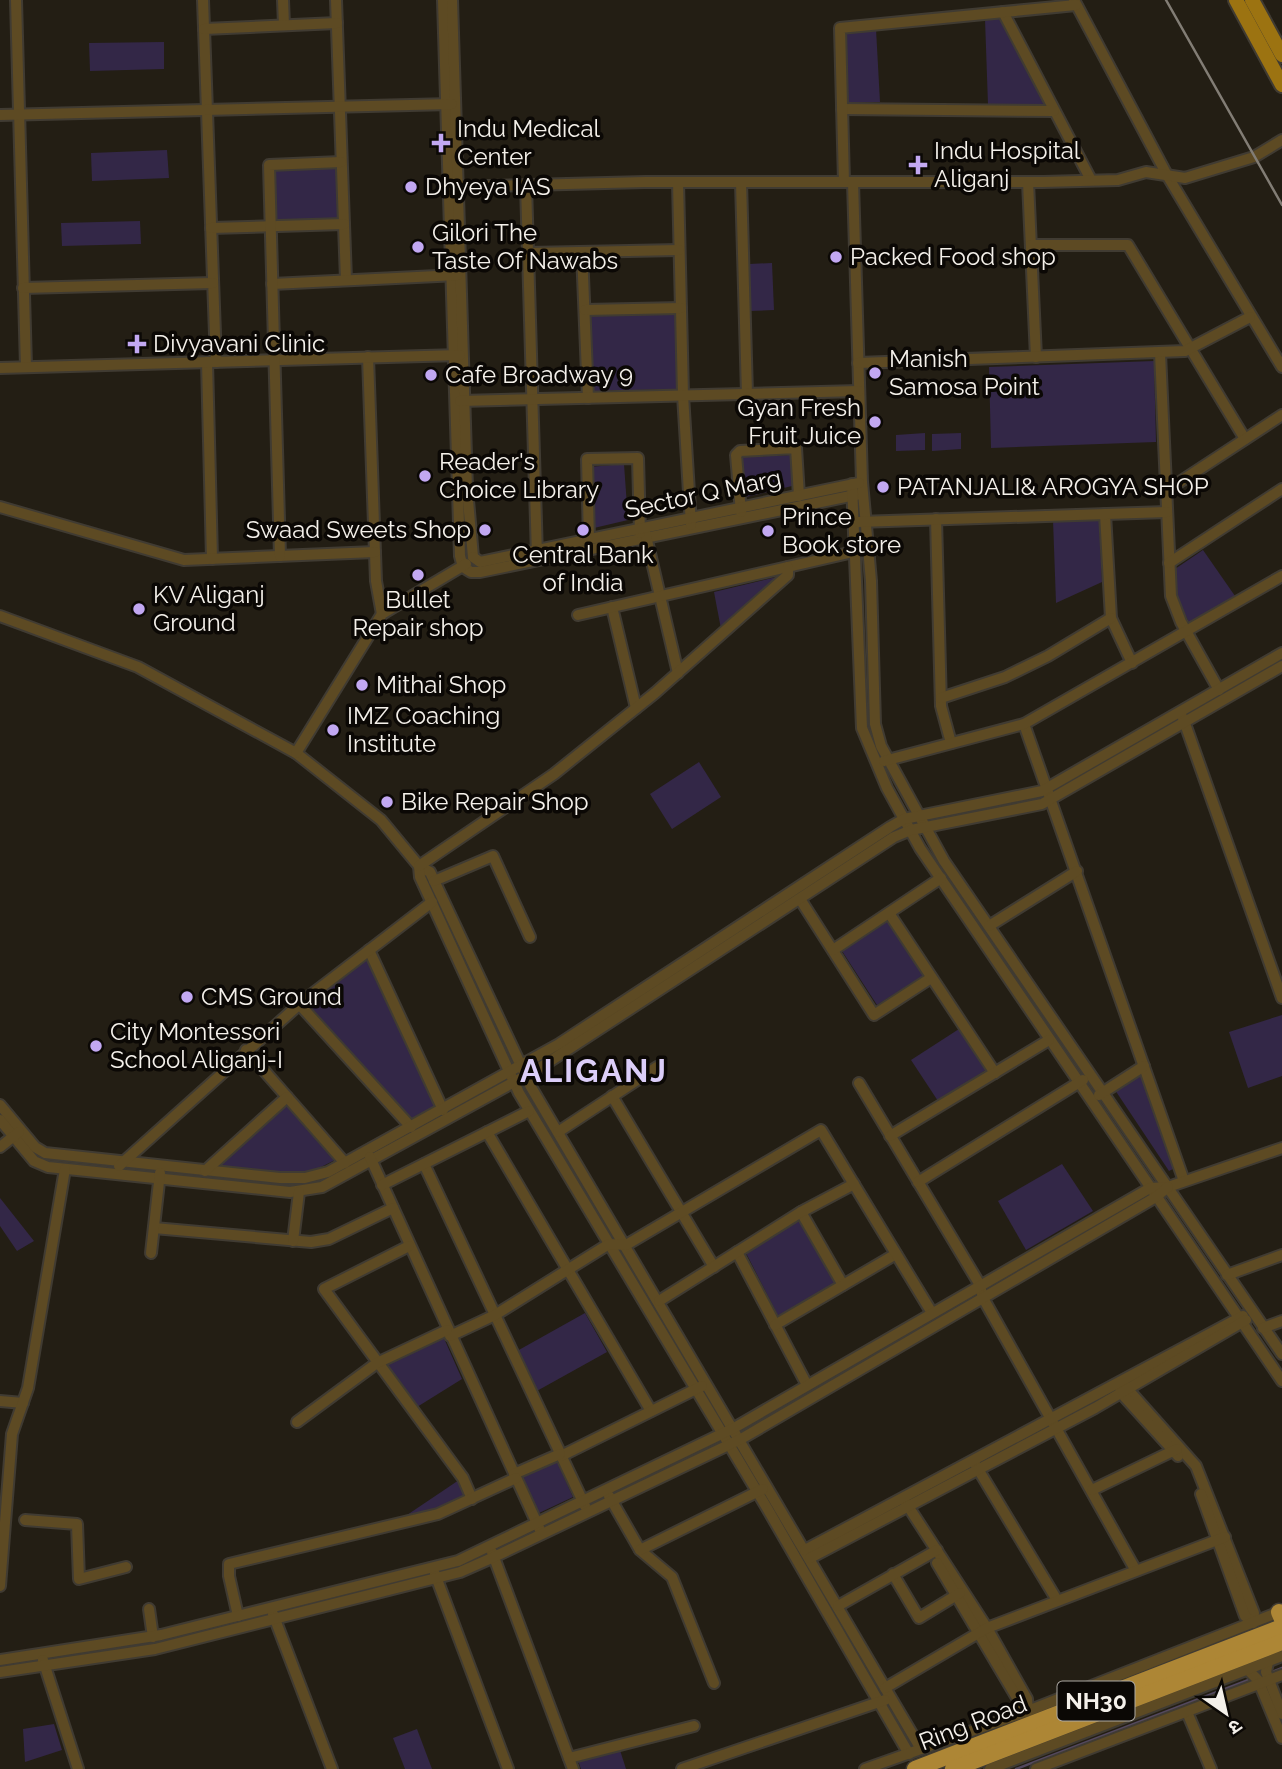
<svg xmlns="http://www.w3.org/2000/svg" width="1282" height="1769" font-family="Raleway,'Noto Sans Devanagari',sans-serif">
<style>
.green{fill:#332747}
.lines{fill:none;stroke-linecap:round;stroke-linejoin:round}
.stream{stroke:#53485e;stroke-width:2.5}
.minor-casing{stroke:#403b32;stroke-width:14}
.major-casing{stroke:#403b32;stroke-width:18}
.highway-casing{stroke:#403b32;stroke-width:19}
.minor{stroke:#5d4a23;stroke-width:10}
.major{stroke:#9c7311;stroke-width:14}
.highway{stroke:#ad8635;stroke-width:16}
.rail{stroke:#827d75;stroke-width:2.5}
.poi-dot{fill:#c2a8f2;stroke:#0b0805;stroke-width:2.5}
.labels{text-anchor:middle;stroke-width:7;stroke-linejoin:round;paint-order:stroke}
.shield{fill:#0b0805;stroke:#aeaaa5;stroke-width:2}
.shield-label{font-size:23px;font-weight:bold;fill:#f4f0ea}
.poi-label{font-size:24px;fill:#f4f0ea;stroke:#0b0805;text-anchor:start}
.street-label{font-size:24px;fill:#f4f0ea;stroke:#0b0805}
.district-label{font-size:32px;font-weight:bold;letter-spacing:2px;fill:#dbcdf8;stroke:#0b0805}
</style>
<rect width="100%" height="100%" fill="#231e14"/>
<g class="green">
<polygon points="1000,18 1045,105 988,105 985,19"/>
<polygon points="876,29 880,102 848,103 845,31"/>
<polygon points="164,42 164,69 90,71 89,43"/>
<polygon points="167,150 169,178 92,181 91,153"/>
<polygon points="338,168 340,219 275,221 273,170"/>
<polygon points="140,221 141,244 62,246 61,223"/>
<polygon points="772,263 774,310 750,311 749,264"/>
<polygon points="675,313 678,389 594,391 591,316"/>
<polygon points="1154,361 1156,442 991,448 989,367"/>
<polygon points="925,433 925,450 896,451 896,435"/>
<polygon points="961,433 961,449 932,451 932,434"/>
<polygon points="792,455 792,486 742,498 740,457"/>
<polygon points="624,464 628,520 594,528 589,467"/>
<polygon points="1099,518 1102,582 1056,603 1053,520"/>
<polygon points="1203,550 1235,596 1189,623 1177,597 1175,569"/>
<polygon points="776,577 721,629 714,592"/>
<polygon points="699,762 721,797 672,829 650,794"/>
<polygon points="888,921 923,976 877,1005 842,951"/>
<polygon points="368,959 436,1107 411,1120 308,1004"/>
<polygon points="1282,1015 1282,1076 1248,1088 1229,1032"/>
<polygon points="959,1029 986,1070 938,1101 911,1060"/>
<polygon points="1141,1072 1175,1168 1169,1171 1115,1090"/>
<polygon points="287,1104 335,1160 307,1174 215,1166"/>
<polygon points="1062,1164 1093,1211 1026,1250 998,1201"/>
<polygon points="0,1198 34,1241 17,1251 0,1226"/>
<polygon points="799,1221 836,1283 778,1316 746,1253"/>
<polygon points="585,1313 607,1352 535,1392 517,1351"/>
<polygon points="443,1336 462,1379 417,1407 386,1363"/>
<polygon points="555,1457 573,1497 539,1513 521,1473"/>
<polygon points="459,1480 466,1497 441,1509 407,1515"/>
<polygon points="54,1724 62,1750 25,1762 23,1729"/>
<polygon points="417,1729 432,1769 405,1769 393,1738"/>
<polygon points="620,1750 626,1769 581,1769 578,1761"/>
</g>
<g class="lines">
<g class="stream">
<polyline points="1272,1672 1282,1668"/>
<polyline points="1016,1769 1251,1679"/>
</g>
<defs>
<g id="minor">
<polyline points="16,0 26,367"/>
<polyline points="203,0 216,362"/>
<polyline points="283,0 284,25"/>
<polyline points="336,0 346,280"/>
<polyline points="443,0 460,556 463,567 471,572 480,572 860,494"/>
<polyline points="452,0 467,489 473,557"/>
<polyline points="1074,0 1167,175 1282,367"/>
<polyline points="1003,12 1091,180"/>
<polyline points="204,29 337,23"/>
<polyline points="842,109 1054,111"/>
<polyline points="0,115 452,104"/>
<polyline points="678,182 683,395 691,525"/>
<polyline points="741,182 747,394"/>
<polyline points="844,182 840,28 1076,5"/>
<polyline points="853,182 862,482 871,581 875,724 881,746 944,861 1282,1354"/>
<polyline points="1028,182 1036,357"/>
<polyline points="526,185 537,556"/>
<polyline points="448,187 645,182 1043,182 1118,180 1146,172 1185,178 1254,157 1282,140"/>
<polyline points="211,228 344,224"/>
<polyline points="1031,245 1128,245 1245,439"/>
<polyline points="582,252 588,398"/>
<polyline points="528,253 679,250"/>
<polyline points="272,284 458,275"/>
<polyline points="23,288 213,283"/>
<polyline points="585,310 681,308"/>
<polyline points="1160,353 1171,596 1181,622 1219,690"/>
<polyline points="368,357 376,581 382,614"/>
<polyline points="207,362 212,559"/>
<polyline points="858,363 1185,351 1250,317"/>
<polyline points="0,368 460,355"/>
<polyline points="460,401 859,391"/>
<polyline points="852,484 862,728 887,788 920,848 1282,1381"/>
<polyline points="1166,491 1282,415"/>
<polyline points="0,507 184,560 375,552"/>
<polyline points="741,512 736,455 740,451 796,448 799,496"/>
<polyline points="1105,514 1111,618 1132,663"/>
<polyline points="936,519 941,706 951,743"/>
<polyline points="858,522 1167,512"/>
<polyline points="645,532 678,673"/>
<polyline points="589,540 587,459 638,458 640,533"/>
<polyline points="280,556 269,165 341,162"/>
<polyline points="473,557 480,562 859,483"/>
<polyline points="1169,563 1282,489"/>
<polyline points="612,607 636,708"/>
<polyline points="578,615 862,550"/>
<polyline points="0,616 138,667 296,753 381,820 419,866 430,872 531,1087 921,1749"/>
<polyline points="941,698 1005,677 1048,656 1111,618"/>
<polyline points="1183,718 1282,998"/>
<polyline points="1024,724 1184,1181"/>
<polyline points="296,753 382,614 466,564"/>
<polyline points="884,761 1024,724 1282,576"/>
<polyline points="419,866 420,877 519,1093 767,1508 909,1754"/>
<polyline points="419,866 554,774 655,693 788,575 788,567"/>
<polyline points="434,881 493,856 530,937"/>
<polyline points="800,899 874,1015 931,978"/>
<polyline points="889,913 995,1073"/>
<polyline points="989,926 1077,871"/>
<polyline points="369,950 443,1110"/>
<polyline points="833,950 941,878"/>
<polyline points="299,1004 411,1127"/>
<polyline points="246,1050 345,1163"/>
<polyline points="859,1083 980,1285 983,1298 1135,1569"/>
<polyline points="1099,1095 1144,1066"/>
<polyline points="612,1096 714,1267"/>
<polyline points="0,1105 35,1147 45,1153 280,1178 305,1178 328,1172 559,1044 890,827 904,819 1042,791 1282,653"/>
<polyline points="0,1120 34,1161 48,1167 290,1192 322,1187 538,1069 894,837 911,830 1042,804 1282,666"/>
<polyline points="487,1132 651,1411"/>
<polyline points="558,1132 657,1067"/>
<polyline points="890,1136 1049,1040"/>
<polyline points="0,1147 19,1132"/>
<polyline points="370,1157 540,1530"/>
<polyline points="424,1164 585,1506"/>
<polyline points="119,1166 303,1001 432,902"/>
<polyline points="205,1171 287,1097"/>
<polyline points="918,1182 1083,1080"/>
<polyline points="382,1185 529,1111"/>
<polyline points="801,1212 843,1285"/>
<polyline points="154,1228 311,1242 329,1239 393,1208"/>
<polyline points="293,1241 299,1192"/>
<polyline points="409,1246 324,1289 463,1478 472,1499"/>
<polyline points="737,1252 807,1385"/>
<polyline points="151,1253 160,1173"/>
<polyline points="1227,1275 1282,1255"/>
<polyline points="659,1301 801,1212 854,1184"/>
<polyline points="775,1325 896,1254"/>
<polyline points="1263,1328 1282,1321"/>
<polyline points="450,1336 495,1315 609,1244 626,1245 821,1130 932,1313"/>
<polyline points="1124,1385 1196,1466 1254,1613 1253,1623"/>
<polyline points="1120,1386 1121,1393 1178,1456"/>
<polyline points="0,1401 23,1403"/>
<polyline points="297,1422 377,1363 447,1330"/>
<polyline points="561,1456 702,1386"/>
<polyline points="975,1464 1057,1600"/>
<polyline points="514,1474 560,1454"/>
<polyline points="1092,1490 1177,1449"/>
<polyline points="1201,1494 1245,1616 1253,1623"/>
<polyline points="609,1496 640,1550 672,1577 714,1683"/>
<polyline points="906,1503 987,1628 1027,1699 1028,1711"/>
<polyline points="25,1520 77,1524 79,1579 126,1567"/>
<polyline points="640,1550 763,1489"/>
<polyline points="805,1550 1243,1316"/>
<polyline points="492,1552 573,1769"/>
<polyline points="810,1558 1095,1408 1246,1320"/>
<polyline points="937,1563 1020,1703 1028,1711"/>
<polyline points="435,1574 508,1769"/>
<polyline points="893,1574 919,1618 960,1593"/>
<polyline points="0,1586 12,1434 28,1388 65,1169"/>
<polyline points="838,1606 937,1550"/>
<polyline points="149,1609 153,1637"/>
<polyline points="273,1614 332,1769"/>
<polyline points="238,1616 229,1576 229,1564 438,1514 516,1478"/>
<polyline points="0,1660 161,1635 458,1561 734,1428 1150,1188 1168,1187 1282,1148"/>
<polyline points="43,1660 78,1769"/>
<polyline points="1268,1662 1266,1672 1282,1714"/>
<polyline points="1248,1670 1258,1680 1282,1738"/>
<polyline points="0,1672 155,1649 460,1572 494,1557 741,1439 1156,1197 1168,1187"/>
<polyline points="885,1688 987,1628 1225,1537"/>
<polyline points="1187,1712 1211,1769"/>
<polyline points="569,1758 694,1726"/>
<polyline points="682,1769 885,1700"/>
<polyline points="865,1769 1028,1711 1282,1611"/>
<polyline points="990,1769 1282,1656"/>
<polyline points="1036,1769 1282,1675"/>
</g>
<g id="major">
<polyline points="1236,0 1282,85"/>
<polyline points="1252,0 1282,55"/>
</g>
<g id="highway">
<polyline points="1279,1612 1282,1619"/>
<polyline points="915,1769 1282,1627"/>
<polyline points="953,1769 1282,1642"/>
</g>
</defs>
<use href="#minor" class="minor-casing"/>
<use href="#major" class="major-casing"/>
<use href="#highway" class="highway-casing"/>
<use href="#minor" class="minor"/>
<use href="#major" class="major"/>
<use href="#highway" class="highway"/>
<polyline class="rail" points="1166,0 1282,205"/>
</g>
<g class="poi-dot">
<path d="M437.5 132.5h7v7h7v7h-7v7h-7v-7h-7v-7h7z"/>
<path d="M914.5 154.5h7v7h7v7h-7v7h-7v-7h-7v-7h7z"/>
<circle cx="411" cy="187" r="7"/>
<circle cx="418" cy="247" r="7"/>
<circle cx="836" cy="257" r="7"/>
<path d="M133.5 333.5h7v7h7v7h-7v7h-7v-7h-7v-7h7z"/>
<circle cx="875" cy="373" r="7"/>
<circle cx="431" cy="375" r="7"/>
<circle cx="875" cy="422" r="7"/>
<circle cx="425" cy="476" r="7"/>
<circle cx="883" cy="487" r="7"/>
<circle cx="485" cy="530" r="7"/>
<circle cx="583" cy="530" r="7"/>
<circle cx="768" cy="531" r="7"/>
<circle cx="418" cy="575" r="7"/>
<circle cx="139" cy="609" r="7"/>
<circle cx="362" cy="685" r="7"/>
<circle cx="333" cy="730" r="7"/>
<circle cx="387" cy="802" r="7"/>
<circle cx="187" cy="997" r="7"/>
<circle cx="96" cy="1046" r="7"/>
</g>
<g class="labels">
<rect class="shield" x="1057.5" y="1681.5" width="77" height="39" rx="5"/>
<g class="shield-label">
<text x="1096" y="1709">NH30</text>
</g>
<g class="poi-label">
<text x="457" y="137">Indu Medical<tspan x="457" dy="28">Center</tspan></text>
<text x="934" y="159">Indu Hospital<tspan x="934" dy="28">Aliganj</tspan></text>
<text x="425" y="195">Dhyeya IAS</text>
<text x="432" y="241">Gilori The<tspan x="432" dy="28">Taste Of Nawabs</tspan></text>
<text x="850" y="265">Packed Food shop</text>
<text x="153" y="352">Divyavani Clinic</text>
<text x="889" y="367">Manish<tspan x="889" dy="28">Samosa Point</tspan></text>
<text x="445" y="383">Cafe Broadway 9</text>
<text x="861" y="416" text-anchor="end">Gyan Fresh<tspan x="861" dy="28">Fruit Juice</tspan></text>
<text x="439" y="470">Reader's<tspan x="439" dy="28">Choice Library</tspan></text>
<text x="897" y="495">PATANJALI&amp; AROGYA SHOP</text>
<text x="782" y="525">Prince<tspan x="782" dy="28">Book store</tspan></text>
<text x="471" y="538" text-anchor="end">Swaad Sweets Shop</text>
<text x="583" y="563" text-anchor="middle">Central Bank<tspan x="583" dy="28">of India</tspan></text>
<text x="153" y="603">KV Aliganj<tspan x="153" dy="28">Ground</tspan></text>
<text x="418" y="608" text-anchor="middle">Bullet<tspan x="418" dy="28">Repair shop</tspan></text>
<text x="376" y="693">Mithai Shop</text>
<text x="347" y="724">IMZ Coaching<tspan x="347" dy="28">Institute</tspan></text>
<text x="401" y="810">Bike Repair Shop</text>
<text x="201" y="1005">CMS Ground</text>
<text x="110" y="1040">City Montessori<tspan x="110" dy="28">School Aliganj-I</tspan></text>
</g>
<g class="street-label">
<text transform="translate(703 494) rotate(-12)" y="8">Sector Q Marg</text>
<text transform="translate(973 1723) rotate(-21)" y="8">Ring Road</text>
</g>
<g class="district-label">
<text x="594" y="1082">ALIGANJ</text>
</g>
</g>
<g transform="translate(1226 1713) rotate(146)" stroke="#0b0805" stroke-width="5" paint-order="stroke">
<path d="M0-5L12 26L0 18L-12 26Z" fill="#f4f0ea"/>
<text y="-10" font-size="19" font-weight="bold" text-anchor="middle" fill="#f4f0ea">उ</text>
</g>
</svg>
